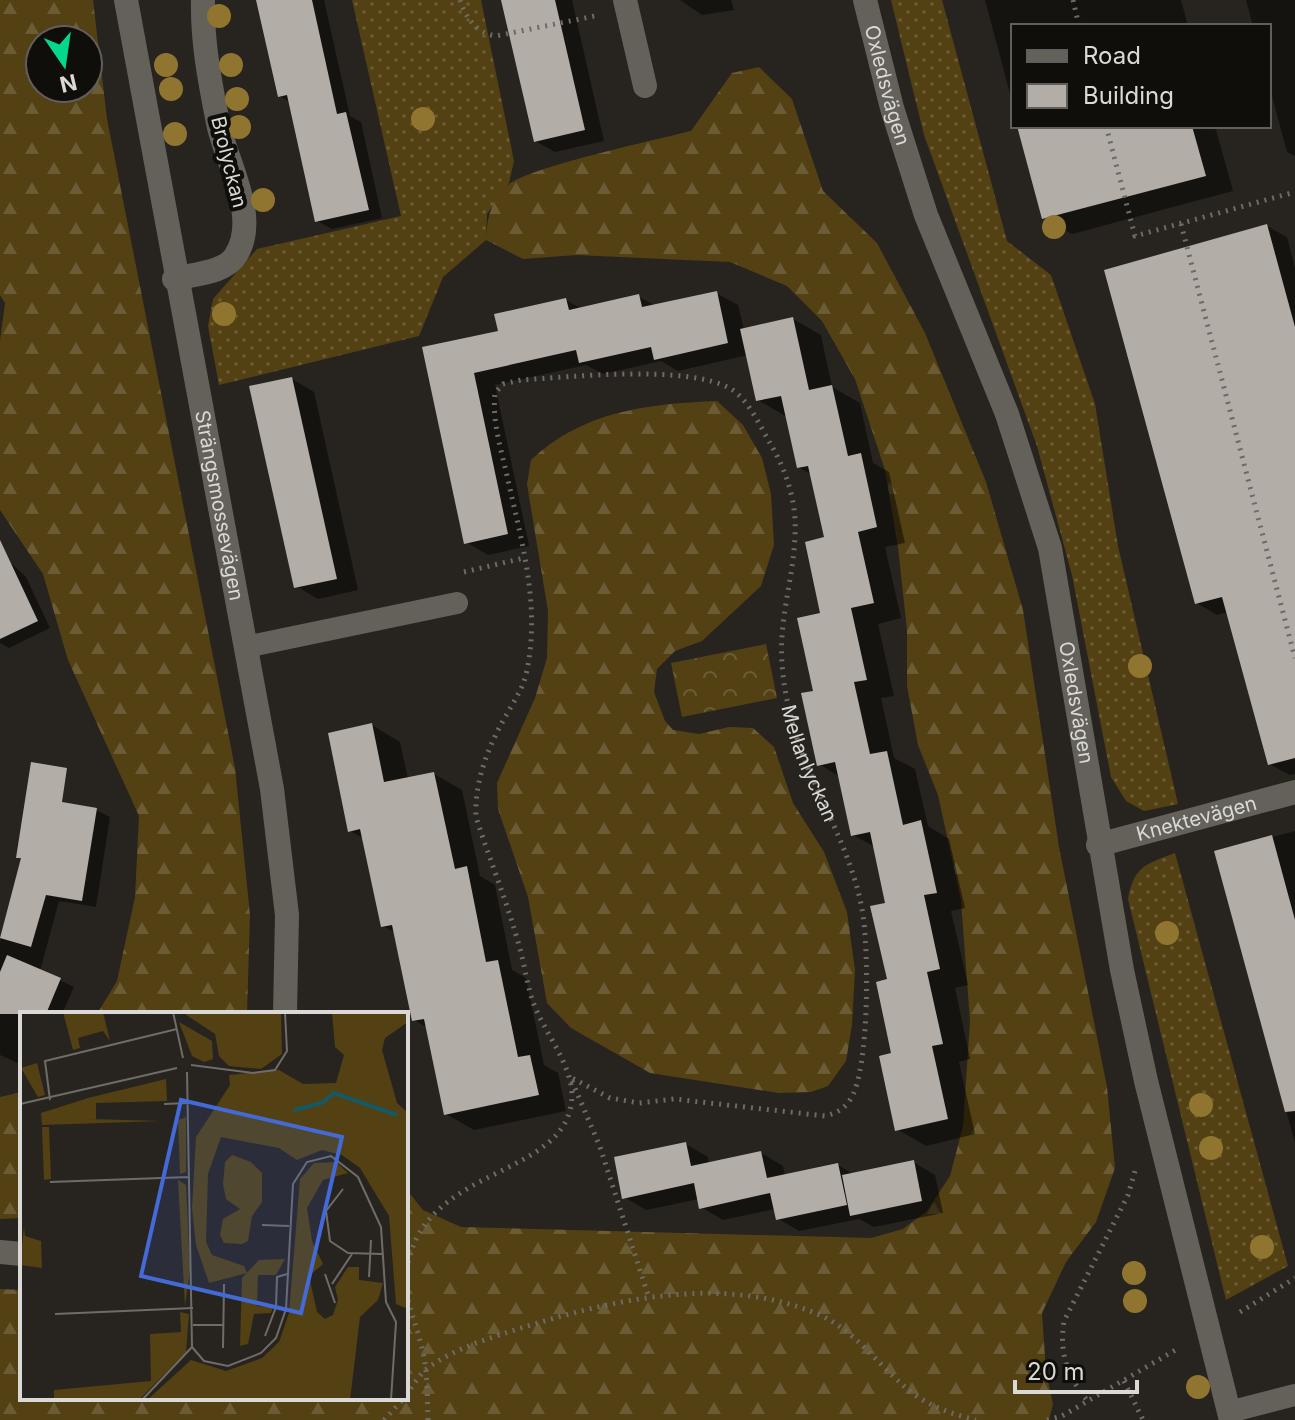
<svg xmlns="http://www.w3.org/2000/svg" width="1295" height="1420" font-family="Inter,sans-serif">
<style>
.grass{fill:url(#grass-dots)}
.forest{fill:url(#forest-firs);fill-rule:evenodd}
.park{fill:url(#park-crowns)}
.shadow{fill:#0007}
.building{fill:#b3ada7}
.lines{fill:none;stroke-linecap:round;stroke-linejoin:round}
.path{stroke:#6d6b66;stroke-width:5;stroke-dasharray:2 6;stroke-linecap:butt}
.lane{stroke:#64615a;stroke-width:22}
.street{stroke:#64615a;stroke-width:24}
.tree{fill:#907531}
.labels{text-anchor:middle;stroke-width:8;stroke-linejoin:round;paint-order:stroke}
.street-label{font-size:20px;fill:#dad9d5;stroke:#0f0e0b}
.inset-river{fill:none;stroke:#145964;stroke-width:4}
.inset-road{fill:none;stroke:#6f6c68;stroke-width:2}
.view{fill:#436ad7;fill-opacity:0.15;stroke:#436ad7;stroke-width:4}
.inset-edge{fill:none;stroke:#dad9d5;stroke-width:4}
</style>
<defs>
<pattern id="grass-dots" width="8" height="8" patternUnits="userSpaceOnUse" patternTransform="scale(2)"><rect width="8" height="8" fill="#534114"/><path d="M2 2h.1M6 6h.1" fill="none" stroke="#6b5c35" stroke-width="1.8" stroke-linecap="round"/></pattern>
<pattern id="forest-firs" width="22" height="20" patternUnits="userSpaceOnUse" patternTransform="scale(2)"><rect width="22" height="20" fill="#534114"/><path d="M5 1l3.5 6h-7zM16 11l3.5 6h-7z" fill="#6b5c35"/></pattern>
<pattern id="park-crowns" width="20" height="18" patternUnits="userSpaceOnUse" patternTransform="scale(2)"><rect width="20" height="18" fill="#534114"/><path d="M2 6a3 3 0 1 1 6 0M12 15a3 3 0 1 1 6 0" fill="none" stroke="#6b5c35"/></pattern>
</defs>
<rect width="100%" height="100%" fill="#27241f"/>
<g class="grass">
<polygon points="352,0 481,0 514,161 509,183 487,214 486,240 443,277 419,336 219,385 208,326 213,299 257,249 401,216"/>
<polygon points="891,0 942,0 1007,241 1051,275 1095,404 1118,546 1178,804 1144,811 1126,801 1111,777 1072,575 1037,446 924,135"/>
<path d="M1175,853L1288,1266L1226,1300L1128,899C1134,866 1146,864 1175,853Z"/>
</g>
<g class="forest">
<path d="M0,0H93L107,119L235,768L250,915L247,1014H97L117,981L135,897L139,816L68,660L43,574L0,510V341L5,303L0,295ZM88,40V88H40V40Z"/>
<path d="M759,67L792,99L823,191L877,243L925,333L986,482L1023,610L1059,847L1107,1087L1115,1168L1096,1222L1066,1262L1042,1313L1046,1372L1053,1404L1049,1420H0V1289L22,1290V1398H406V1189L423,1210L461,1227L871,1238L903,1229L927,1211L950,1176L963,1126L970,1021L961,900L938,795L918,745L907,686V630L898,547L885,470L855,379L822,321L787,286L730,262L576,255L523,259L486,240C487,218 491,200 508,185C526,168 659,139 691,131L732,73Z"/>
<path d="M717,401L743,425L762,458L771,494L774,545L761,586L702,641L675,651L657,669L654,692L665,721L673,730L699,734L729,727L753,728L774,747L793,803L824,852L847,912L855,970L852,1025L846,1061L828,1086L811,1092L779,1093L650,1073L571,1028L547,1003L528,897L498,809L497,783L535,698L547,658L548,611L527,484L531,460C583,411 647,404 717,401Z"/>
<polygon points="22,1092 22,1218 0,1219 0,1097"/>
</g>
<polygon class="park" points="766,644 777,698 682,717 671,663"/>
<g class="shadow">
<polygon points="258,0 324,0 350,116 361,122 382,218 332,229 317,221 290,102 280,96"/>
<polygon points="503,0 572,0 604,141 555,152 535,141"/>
<polygon points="680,0 731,0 734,10 702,15"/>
<polygon points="985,0 1181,0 1188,26 1013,26 1013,105"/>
<polygon points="1246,0 1295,0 1295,156 1287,152 1269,85 1269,26 1253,26"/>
<polygon points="1019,126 1215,126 1233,191 1072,234 1043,218"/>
<polygon points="1267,226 1287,237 1295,268 1295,774 1290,775 1269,764 1228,612 1217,615 1197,603"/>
<polygon points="716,293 738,305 744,330 793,319 821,335 832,387 860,403 873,463 889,472 905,543 885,547 901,618 878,624 894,696 881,698 894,758 915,769 928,826 949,839 965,908 951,911 968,985 955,988 970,1059 959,1062 975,1134 926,1146 897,1129 887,904 875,847 853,835 840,777 819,764 815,692 826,539 812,475 798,467 787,417 758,400 748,355 678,371 661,361 603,374 586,365 495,385 529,546 488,555 466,542 424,349 500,333 566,300 582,309 639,297 656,306"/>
<polygon points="292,379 314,392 358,590 318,599 296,586"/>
<polygon points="0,553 26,577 50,628 9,648 0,643"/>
<polygon points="372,725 400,742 408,779 434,774 462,790 480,876 495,885 512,970 526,978 544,1065 558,1073 566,1111 474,1130 446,1114 428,1028 414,1020 396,933 383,926 365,839 350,831"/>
<polygon points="38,801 96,810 110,817 96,907 59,901 40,971 74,987 62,1014 22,1014 22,1065 0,1055 0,942"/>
<polygon points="1295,831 1295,1143 1216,852"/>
<polygon points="686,1144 708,1157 709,1164 761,1153 783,1166 785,1176 838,1165 855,1175 913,1162 935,1175 943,1213 874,1227 859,1219 799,1231 777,1218 775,1209 723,1220 701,1207 699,1199 646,1210 624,1197"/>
</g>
<g class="building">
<polygon points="256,0 312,0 337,114 346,112 369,210 315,222 287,95 278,97"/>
<polygon points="501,0 555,0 585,130 534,142"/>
<polygon points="1017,126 1192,126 1206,176 1042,219"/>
<polygon points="1267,224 1295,327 1295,758 1268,765 1222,597 1195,604 1104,270"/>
<polygon points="717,291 728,343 654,360 651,347 579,363 576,350 474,373 508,534 464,544 422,347 498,331 494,314 566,298 569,310 639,294 642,307"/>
<polygon points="793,317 809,390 832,385 848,456 861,453 877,527 858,532 874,603 851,608 867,680 854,682 870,754 887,751 903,825 921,820 937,893 924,895 940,969 927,972 943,1044 932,1046 948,1119 895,1131 879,1056 891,1053 876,982 887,979 870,906 885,903 870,832 851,836 835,762 817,766 801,693 813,691 797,618 820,613 805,542 824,537 808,466 797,468 781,396 756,401 740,329"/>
<polygon points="292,377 337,579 294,588 249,386"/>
<polygon points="0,540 38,621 0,639"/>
<polygon points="372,723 384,782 434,772 455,869 467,866 486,962 498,960 518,1057 530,1055 539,1095 444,1115 424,1019 412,1021 392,925 381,927 360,829 348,832 328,733"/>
<polygon points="31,762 67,768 62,802 97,808 82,901 46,895 31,947 0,938 21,858 16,858"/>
<polygon points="1272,835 1295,920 1295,1111 1285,1112 1214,851"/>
<polygon points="7,955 61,978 46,1014 0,1014 0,972"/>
<polygon points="686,1142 691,1166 761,1151 767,1178 838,1163 847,1205 776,1220 770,1193 699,1209 694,1183 622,1199 614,1157"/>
<polygon points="914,1160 922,1201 850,1216 842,1175"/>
</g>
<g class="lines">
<g class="path">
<path d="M460,0C466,18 476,33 496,36L595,16"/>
<polyline points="1073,0 1079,26"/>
<polyline points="1106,126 1135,236 1295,192"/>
<polyline points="1181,224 1295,658"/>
<polyline points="464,572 524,558"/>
<polyline points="572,1081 600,1147 649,1298"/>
<polyline points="1240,1312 1295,1278"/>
<polyline points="1124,1381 1143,1420"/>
<path d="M406,1395C413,1386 420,1373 429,1367C456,1348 487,1339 518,1329C614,1299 726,1273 822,1316C854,1331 878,1364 905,1387C925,1405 951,1414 976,1420"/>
<path d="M1086,1399C1067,1376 1059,1352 1064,1321L1128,1195L1135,1171"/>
<polyline points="384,1420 404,1398"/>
<path id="s1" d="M428,1420C427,1396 428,1371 422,1348C417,1325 404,1300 406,1277C416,1162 569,1182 572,1096C572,1064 544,1032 533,1002C527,985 525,967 520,949C508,904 490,861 476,817C474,782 489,744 507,714C515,699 524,687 527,670C541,603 520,536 506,471C500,446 492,419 495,393L503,384L521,380C572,377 688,364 731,389C748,399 760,426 770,443C786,470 797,502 795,535C794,569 784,603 782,637C779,674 790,722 803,756C823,806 852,855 862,909C869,945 870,1071 850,1100C843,1110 836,1113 825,1116L674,1099L639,1103L610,1098L570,1077"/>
<polyline points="1047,1420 1062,1416 1179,1348"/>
</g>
<g class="lane">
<polyline points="246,647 457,603"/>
<polyline points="1229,1412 1295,1395"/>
</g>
<g class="street">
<path id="s2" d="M126,0L272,789L287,915L285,1014"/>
<polyline points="625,0 645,86"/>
<path id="s3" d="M865,0L892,108L926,215L1007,414L1050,548L1122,970L1146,1081L1231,1420"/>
<path d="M174,279C193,274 226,273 236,255C260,217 226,162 218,123C210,82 202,42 203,0"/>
<path id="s4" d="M1098,845L1295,792"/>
<polyline points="0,1252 22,1254"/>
</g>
</g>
<g class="tree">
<circle cx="219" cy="16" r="12"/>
<circle cx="166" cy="65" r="12"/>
<circle cx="231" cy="65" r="12"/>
<circle cx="171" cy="89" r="12"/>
<circle cx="237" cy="99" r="12"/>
<circle cx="423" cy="119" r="12"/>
<circle cx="239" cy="127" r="12"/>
<circle cx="175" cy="134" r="12"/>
<circle cx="263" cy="200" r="12"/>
<circle cx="1054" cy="227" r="12"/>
<circle cx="224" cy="314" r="12"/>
<circle cx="1140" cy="666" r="12"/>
<circle cx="1167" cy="933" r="12"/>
<circle cx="1201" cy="1105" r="12"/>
<circle cx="1211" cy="1148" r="12"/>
<circle cx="1262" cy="1247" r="12"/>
<circle cx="1134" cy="1273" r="12"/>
<circle cx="1135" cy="1301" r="12"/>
<circle cx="1198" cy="1387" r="12"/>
</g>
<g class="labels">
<g class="street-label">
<text dy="7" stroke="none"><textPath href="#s3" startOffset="88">Oxledsvägen</textPath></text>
<text transform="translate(229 162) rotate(76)" y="7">Brolyckan</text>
<text dy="7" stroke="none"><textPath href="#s2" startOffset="514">Strängsmossevägen</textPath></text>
<text dy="7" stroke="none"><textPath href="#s3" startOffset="736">Oxledsvägen</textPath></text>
<text dy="7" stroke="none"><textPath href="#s1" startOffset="1780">Mellanlyckan</textPath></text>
<text dy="7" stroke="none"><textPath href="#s4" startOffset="102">Knektevägen</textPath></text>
</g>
</g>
<g transform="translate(20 1012)">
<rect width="388" height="388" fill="#27241f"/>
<path d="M43,0H83L90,29L83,19L58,26L60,36L53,38ZM159,10L192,29L193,47L184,50L172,44ZM17,51L25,83L18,85L1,56ZM68,86L69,107L142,109L22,113L21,101ZM166,105V160L160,162L158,108ZM22,115H29L31,167L24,168ZM158,168L166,173L170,258L165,294ZM4,215L5,224L21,229L22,256L0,253ZM265,247L256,263H238L237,294L253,295L251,301L234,302L228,332L220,334L222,266L239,248ZM160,300L169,302L166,340L119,388H34V378L131,369L130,322L161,320Z" fill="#534114"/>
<path d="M162,0H261L262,42L241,57L209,54L199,44L195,22ZM312,0H388V10L365,26L362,38L377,91L388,101V297L376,292L369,204L340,156L322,143L302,138L277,148L259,136L201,125L188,162L186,230L192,243L224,254L227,261L189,271L176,233L172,196L176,125L210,73L209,63L259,58L283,72L316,71L324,43L315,35ZM212,143L231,150L242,161V190L232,204L228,229L222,232L204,231L200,223L203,207L220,197L206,187L203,172L205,150ZM316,150L328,161L303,168L287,196L292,229L303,252L289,264L297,300L305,307L313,303L318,288L315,275L328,255H339V268L363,271L358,288L340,305L330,388H127L171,348L206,359L242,346L259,330L269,301L280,167L294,151Z" fill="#534114"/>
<path d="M146,67L147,89L76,91V107H68V86ZM309,373L316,388H150L151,380Z" fill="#534114"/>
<path class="inset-river" d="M274,98L302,91L314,81L377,103"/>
<path class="inset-road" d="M153,0L163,46M171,53L233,61L255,58L267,39L265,0M30,88L25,49L157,17M0,92L157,56M144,92L169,91M30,170L169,165M323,177L306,199L310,229L328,241L362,242M242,213L269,214M305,262L315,291M349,265L351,228M312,272L332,242M0,300V336M35,302L173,296M173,313H203M245,324L256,295L257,265L267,262M172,335L184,349L208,354L241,341L256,326L266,297L273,172L287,150L311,144L338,165L361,215L366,290L376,310L371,388M203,336L204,272M122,388L172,335L167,60"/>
<path class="view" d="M161,88L322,125L281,301L121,264Z"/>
<rect width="388" height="388" class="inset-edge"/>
</g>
<rect x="1011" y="24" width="260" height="104" fill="#0f0e0b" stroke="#605f5c" stroke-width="2"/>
<rect x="1027" y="50" width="40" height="12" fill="#64615a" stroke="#605f5c" stroke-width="2"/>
<text x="1083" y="64" font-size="24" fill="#dad9d5">Road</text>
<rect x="1027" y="84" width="40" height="24" fill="#b3ada7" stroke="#605f5c" stroke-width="2"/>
<text x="1083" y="104" font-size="24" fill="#dad9d5">Building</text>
<g transform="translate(64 64) rotate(167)"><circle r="38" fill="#0f0e0b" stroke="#605f5c" stroke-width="2"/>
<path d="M0-6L14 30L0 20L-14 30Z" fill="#04d98b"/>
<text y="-12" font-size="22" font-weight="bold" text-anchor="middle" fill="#dad9d5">N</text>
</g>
<path d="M1015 1380v12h122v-12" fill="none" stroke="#dad9d5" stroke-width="4"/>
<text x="1027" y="1380" font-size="24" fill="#dad9d5" stroke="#0f0e0b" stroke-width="6" paint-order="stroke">20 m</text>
</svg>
